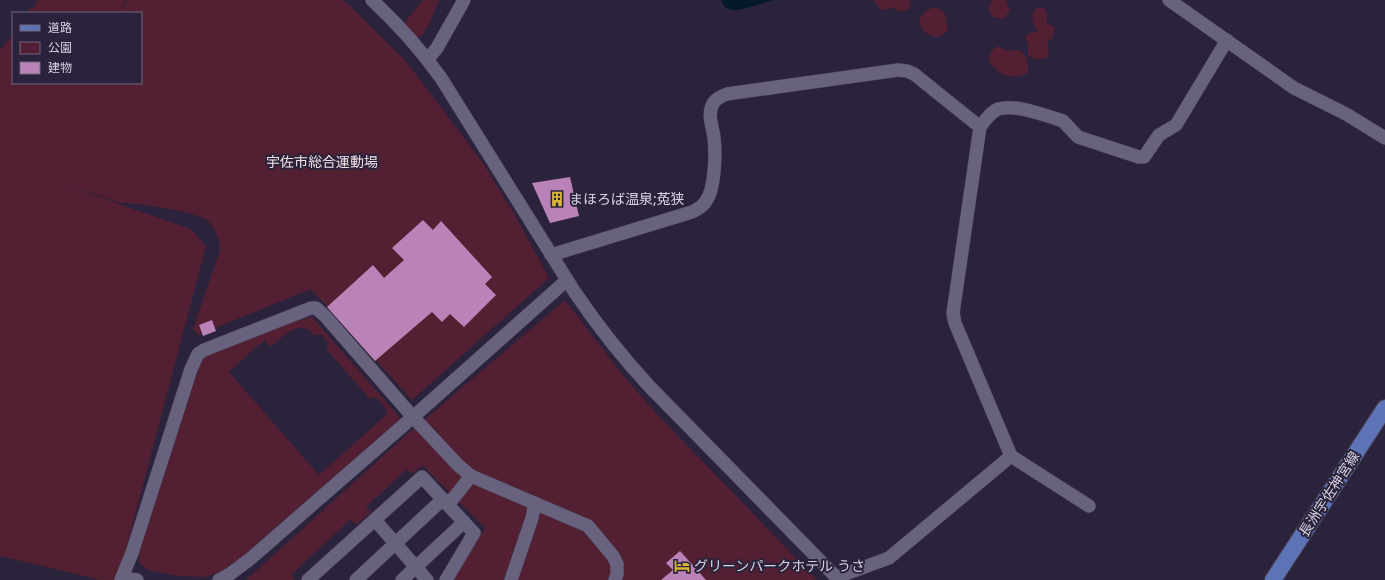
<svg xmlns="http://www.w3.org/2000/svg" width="1385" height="580" font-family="'Noto Sans','Noto Sans JP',sans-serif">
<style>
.green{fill:#531f33;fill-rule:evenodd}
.water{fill:#031b28}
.building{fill:#ba83b8}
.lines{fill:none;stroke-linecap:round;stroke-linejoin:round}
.minor-casing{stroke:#464053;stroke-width:14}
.major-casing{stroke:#464053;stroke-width:18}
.minor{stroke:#69627e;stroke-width:13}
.major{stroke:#5d73b6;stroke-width:16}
.labels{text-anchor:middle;stroke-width:4;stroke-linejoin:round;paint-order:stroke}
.park-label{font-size:14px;fill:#f4dee4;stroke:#2a233b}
.poi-label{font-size:14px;fill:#d7d3e3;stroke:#2a233b;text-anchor:start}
.street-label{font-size:14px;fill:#d7d3e3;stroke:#2a233b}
</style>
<rect width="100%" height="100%" fill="#2a233b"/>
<g class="green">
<path d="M37,0H125L122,10L127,0H341L348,4L405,60L483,163L516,217L549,278L412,400L311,289L198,335L193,329L220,250C220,239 215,227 207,220C196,212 134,202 120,203L53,181L191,229L206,246L118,580H101L0,556V50L13,35V83H141V13H27L29,9L36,6Z"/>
<path d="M423,0H440C435,5 435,11 432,17C430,24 425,31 421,37H413L407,29L405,22Z"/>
<path d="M873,0H909L910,2V8C903,14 898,11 891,7L887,10L880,9Z"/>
<polygon points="992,0 1006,0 1010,11 1003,19 993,17 988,9"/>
<path d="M935,7L945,13L948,30C938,40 936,38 924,32L919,22C922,13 926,10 935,7Z"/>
<path d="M1039,7C1047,7 1048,16 1047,23L1054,27L1053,38L1047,41L1049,48L1048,57C1039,60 1035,61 1028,54V44L1025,38C1029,31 1032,32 1038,32C1033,24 1028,12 1039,7Z"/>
<path d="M999,46C1002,48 1005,50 1008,51C1010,51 1014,49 1017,50C1028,52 1028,64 1028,73C1012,81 995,74 988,59C991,52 992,49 999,46Z"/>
<polygon points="565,300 621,373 656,413 817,580 453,580 485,528 422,465 412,474 407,469 366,507 371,512 356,525 351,519 291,575 295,580 246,580 404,437"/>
<path d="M312,317L401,419L228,569L206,577L177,576L148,570L139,563V554L190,382L200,356L286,323ZM297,328C300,328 304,328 307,329C313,332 313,338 321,334L329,344L327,347V350L369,398L372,399L376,397L385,407L387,412L385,416L319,475L229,372L264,340L270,347L287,333Z"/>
</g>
<path class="water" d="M721,0H773C762,3 738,13 729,9C724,8 723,4 721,0Z"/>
<g class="building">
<polygon points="570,177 579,216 550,223 532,183"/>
<polygon points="423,220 433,230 441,221 492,277 485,284 496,295 464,327 450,314 442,322 432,312 375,361 327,307 373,265 384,278 404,260 392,248"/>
<polygon points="212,320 216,331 203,336 199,325"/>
<polygon points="680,551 706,580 661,580 673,570 666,563"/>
</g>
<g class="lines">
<defs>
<g id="minor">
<path d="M372,0C398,24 421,50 441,78L574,291C597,325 622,357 650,387L839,580"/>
<polyline points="1169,0 1294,88 1346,114 1385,138"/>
<polyline points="428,59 437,48 464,0"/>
<path d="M551,255L692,212C697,209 703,207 706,201C715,189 716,153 714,138C713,126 706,114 714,102C717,98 722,96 727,94L898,70L907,71L914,74L980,127"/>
<polyline points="448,505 471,476"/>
<path d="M1089,506L1011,456L955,323L953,313L980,127C985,120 991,112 998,109C1015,104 1041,114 1057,119L1063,121L1078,137L1139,157H1144L1159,135L1176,125L1227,40"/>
<polyline points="375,520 427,580"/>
<polyline points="837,577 889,558 1011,456"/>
<polyline points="122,578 137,580"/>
<polyline points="121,580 132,553 191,369 198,354 204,350 311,308 316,308 325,316 413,417 458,465 471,476 588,526 613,556 617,564 617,574 615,580"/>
<polyline points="219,580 230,574 250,559 413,417 567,280"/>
<polyline points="308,580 422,477 474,533 446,580"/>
<polyline points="356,580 443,499"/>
<polyline points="402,580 464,522"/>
<polyline points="511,580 532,518 535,503"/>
</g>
<polyline id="major" points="1273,580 1385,408"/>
</defs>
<use href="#minor" class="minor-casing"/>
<use href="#major" class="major-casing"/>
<use href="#minor" class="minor"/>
<use href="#major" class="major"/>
</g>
<defs>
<symbol id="building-bare" viewBox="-9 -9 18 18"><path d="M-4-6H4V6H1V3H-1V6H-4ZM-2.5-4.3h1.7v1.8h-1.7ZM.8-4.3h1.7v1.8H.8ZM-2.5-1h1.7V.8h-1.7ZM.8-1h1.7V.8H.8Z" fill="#d7b434" stroke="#2a233b" stroke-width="2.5" paint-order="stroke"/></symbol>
<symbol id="hotel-bare" viewBox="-9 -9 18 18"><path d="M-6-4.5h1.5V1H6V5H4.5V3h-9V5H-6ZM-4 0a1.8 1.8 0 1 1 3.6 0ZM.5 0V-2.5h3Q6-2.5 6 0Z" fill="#d7b434" stroke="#2a233b" stroke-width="2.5" paint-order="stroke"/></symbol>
</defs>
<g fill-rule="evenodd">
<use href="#building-bare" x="546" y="188" width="22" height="22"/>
<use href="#hotel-bare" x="671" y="555" width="22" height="22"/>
</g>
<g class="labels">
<g class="park-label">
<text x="322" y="167">宇佐市総合運動場</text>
</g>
<g class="poi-label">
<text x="569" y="204">まほろば温泉;菟狭</text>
<text x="694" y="571">グリーンパークホテル うさ</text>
</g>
<g class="street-label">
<text transform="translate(1329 494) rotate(-57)" y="5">長洲宇佐神宮線</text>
</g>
</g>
<rect x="12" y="12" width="130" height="72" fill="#2a233b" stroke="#6f697e"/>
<rect x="20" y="25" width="20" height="6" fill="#5d73b6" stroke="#6f697e"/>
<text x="48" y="32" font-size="12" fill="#d7d3e3">道路</text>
<rect x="20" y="42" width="20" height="12" fill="#531f33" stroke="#6f697e"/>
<text x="48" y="52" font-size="12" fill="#d7d3e3">公園</text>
<rect x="20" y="62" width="20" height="12" fill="#ba83b8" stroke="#6f697e"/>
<text x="48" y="72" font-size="12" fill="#d7d3e3">建物</text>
</svg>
